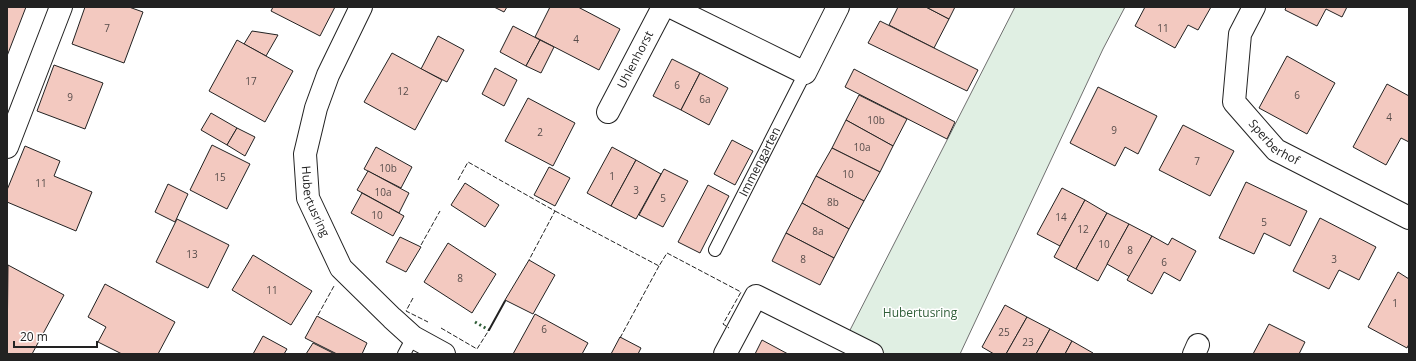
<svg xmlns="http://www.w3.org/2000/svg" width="1416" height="361" font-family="'Open Sans',sans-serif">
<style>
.green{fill:#e0efe3;stroke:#6f6f6f}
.building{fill:#f3c9c0;stroke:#222}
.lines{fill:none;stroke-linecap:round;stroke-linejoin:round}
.service-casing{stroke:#222;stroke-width:14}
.minor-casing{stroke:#222;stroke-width:24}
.service{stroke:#fff;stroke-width:12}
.minor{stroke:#fff;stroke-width:22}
.hedge{stroke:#2f5e38;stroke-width:3;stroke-dasharray:2 3;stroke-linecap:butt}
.fence{stroke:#222;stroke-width:1;stroke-dasharray:5 2;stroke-linecap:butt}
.wall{stroke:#222;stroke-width:2}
.labels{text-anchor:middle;stroke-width:3;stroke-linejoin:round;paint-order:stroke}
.number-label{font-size:10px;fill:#564c4a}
.street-label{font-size:12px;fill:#222;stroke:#fff}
.park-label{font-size:12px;fill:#2f5e38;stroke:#fff}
</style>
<rect width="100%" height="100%" fill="#fff"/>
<polygon class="green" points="1015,7 1125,7 1103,49 960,354 884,354 848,334"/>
<g class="building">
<polygon points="7,7 26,7 7,56"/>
<polygon points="85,7 129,7 143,12 124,63 72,44"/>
<polygon points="273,7 335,7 320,36 271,11"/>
<polygon points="494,7 507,7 504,12"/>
<polygon points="550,7 578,7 620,29 599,70 535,37"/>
<polygon points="898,7 926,7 949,19 934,48 889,25"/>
<polygon points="926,7 955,7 949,19"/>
<polygon points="1145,7 1211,7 1198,30 1188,25 1175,48 1135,26"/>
<polygon points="1286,7 1347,7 1342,17 1326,9 1317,26 1285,10"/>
<polygon points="880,21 978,70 967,91 868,43"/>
<polygon points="513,26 540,40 526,66 500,52"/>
<polygon points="252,31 278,35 266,56 244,44"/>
<polygon points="438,36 464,50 447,82 421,69"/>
<polygon points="237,40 293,71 265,122 209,91"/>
<polygon points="540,40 554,47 541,73 526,66"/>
<polygon points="392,53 442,80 415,130 364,102"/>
<polygon points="1287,56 1335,83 1307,134 1259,108"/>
<polygon points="672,59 700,73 681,110 653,96"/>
<polygon points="54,65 103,83 85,129 37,111"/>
<polygon points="495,68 517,80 504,106 482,94"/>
<polygon points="854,69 955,122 947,139 845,87"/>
<polygon points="700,73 728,88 709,125 681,110"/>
<polygon points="1387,84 1409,96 1409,142 1401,138 1386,165 1353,147"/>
<polygon points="1098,87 1157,116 1138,154 1125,147 1115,166 1070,143"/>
<polygon points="859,95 907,119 893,146 846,120"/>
<polygon points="528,98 575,123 553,166 505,141"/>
<polygon points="211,113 237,128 227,145 201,130"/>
<polygon points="846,120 893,146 880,172 832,148"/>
<polygon points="1183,125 1234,151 1210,196 1159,170"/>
<polygon points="237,128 255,137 245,156 227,145"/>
<polygon points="732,140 753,151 735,185 714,174"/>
<polygon points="212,145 250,164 227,209 190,190"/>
<polygon points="25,146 60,161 54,176 92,192 76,231 7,202 7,190"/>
<polygon points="376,147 412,167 401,188 364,169"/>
<polygon points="612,147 636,160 611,206 587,193"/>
<polygon points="832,148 880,172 864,201 816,176"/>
<polygon points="636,160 661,174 636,219 611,206"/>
<polygon points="549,167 570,178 555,206 534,195"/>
<polygon points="664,169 688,181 663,227 639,215"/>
<polygon points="368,171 409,193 399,213 357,190"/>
<polygon points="816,176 864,201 849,229 802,203"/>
<polygon points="1246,182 1307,211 1290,246 1264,233 1254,254 1219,238"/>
<polygon points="465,183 499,205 485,227 451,205"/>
<polygon points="168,184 188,194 175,222 155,212"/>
<polygon points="708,185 729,196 700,253 678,242"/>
<polygon points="1062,188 1085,200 1060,246 1037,234"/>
<polygon points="362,193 404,216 393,236 351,213"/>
<polygon points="1085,200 1107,213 1076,269 1054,257"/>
<polygon points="802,203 849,229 834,258 786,233"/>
<polygon points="1107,213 1129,224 1098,281 1076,269"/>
<polygon points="1320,218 1376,247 1359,280 1339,270 1329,289 1293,271"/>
<polygon points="177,219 229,245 208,288 156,262"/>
<polygon points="1129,224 1152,236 1130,277 1107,264"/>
<polygon points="786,233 834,258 820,285 772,261"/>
<polygon points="1152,236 1168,245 1172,238 1196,251 1180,281 1164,272 1152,294 1127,280"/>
<polygon points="400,237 421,247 406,272 386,262"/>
<polygon points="448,243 496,274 472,313 424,282"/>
<polygon points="253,255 312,291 291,325 232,290"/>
<polygon points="529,260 555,275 533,314 505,300"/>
<polygon points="8,265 64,295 32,354 7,354"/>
<polygon points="1398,272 1409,279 1409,344 1407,348 1368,327"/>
<polygon points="105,284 175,322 158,354 122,354 98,342 106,327 88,317"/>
<polygon points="1005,305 1027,317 1006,354 994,354 982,347"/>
<polygon points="535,314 588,343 582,354 513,354"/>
<polygon points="317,316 367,343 362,354 337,354 305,338"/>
<polygon points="1027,317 1050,329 1036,354 1006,354"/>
<polygon points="1269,324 1305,342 1299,354 1253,354"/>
<polygon points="1050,329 1072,341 1065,354 1036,354"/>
<polygon points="263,336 287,349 284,354 253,354"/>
<polygon points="620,337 641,348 638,354 611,354"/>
<polygon points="762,340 788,354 755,354"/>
<polygon points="1072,341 1093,353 1092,354 1065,354"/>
<polygon points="313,343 335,354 306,354"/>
</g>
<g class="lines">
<defs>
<g id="service">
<path id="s1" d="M715,250L805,73"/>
<polyline points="404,354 413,337"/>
</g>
<g id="minor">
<path id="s2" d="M361,7L328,75L316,108L305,154L308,198L341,268L392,318L413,337L444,354"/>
<polyline points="671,7 805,73 838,7"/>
<path id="s3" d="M1254,7L1240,34L1234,102L1276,150L1409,218"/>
<path id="s4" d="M608,112L663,7"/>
<polyline points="7,147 61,7"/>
<polyline points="725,354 756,296 872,354"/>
<polyline points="1194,354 1198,345"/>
</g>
</defs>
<use href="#service" class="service-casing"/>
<use href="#minor" class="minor-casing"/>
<use href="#service" class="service"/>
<use href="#minor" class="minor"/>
<polyline class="hedge" points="475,322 489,330"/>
<g class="fence">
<polyline points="458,180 468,162 555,211 529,260"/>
<polyline points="555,211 659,266 667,253 741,292 723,324 729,328"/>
<polyline points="421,245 440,211"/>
<polyline points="413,298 406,311 428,322"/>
<polyline points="318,315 334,286"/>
<polyline points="441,328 477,349 489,330"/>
<polyline points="620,338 659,266"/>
</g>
<polyline class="wall" points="489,330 505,301"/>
</g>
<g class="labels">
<g class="number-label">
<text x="107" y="32">7</text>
<text x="1163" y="32">11</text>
<text x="576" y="43">4</text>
<text x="251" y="85">17</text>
<text x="677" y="89">6</text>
<text x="403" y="95">12</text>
<text x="1297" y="99">6</text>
<text x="70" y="101">9</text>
<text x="705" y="103">6a</text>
<text x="1389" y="121">4</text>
<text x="876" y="124">10b</text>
<text x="1114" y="134">9</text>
<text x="540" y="136">2</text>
<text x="862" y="151">10a</text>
<text x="1197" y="165">7</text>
<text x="388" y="172">10b</text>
<text x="848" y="178">10</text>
<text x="612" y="180">1</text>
<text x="220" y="181">15</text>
<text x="41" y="187">11</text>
<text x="636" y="194">3</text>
<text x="383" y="196">10a</text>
<text x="663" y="202">5</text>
<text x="833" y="206">8b</text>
<text x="377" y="219">10</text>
<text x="1061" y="221">14</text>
<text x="1264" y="226">5</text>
<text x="1083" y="233">12</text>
<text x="818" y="235">8a</text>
<text x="1104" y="248">10</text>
<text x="1130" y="254">8</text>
<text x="192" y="258">13</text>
<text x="803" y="263">8</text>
<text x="1334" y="263">3</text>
<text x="1164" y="266">6</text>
<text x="460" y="282">8</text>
<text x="272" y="294">11</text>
<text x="1395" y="307">1</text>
<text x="544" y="333">6</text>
<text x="1004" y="336">25</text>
<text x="1028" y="346">23</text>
</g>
<g class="street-label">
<text dy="4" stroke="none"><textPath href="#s4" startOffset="59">Uhlenhorst</textPath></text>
<text dy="4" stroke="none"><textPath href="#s3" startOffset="156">Sperberhof</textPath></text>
<text dy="4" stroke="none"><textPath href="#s1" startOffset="99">Immengarten</textPath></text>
<text dy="4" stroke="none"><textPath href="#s2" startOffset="207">Hubertusring</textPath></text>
</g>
<g class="park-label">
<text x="920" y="317">Hubertusring</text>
</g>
</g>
<rect width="1416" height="361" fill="none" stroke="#222222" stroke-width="16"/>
<path d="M14 341v6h83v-6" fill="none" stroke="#222222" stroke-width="2"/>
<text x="20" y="341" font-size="12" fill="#222222" stroke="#ffffff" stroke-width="3" paint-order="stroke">20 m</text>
</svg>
